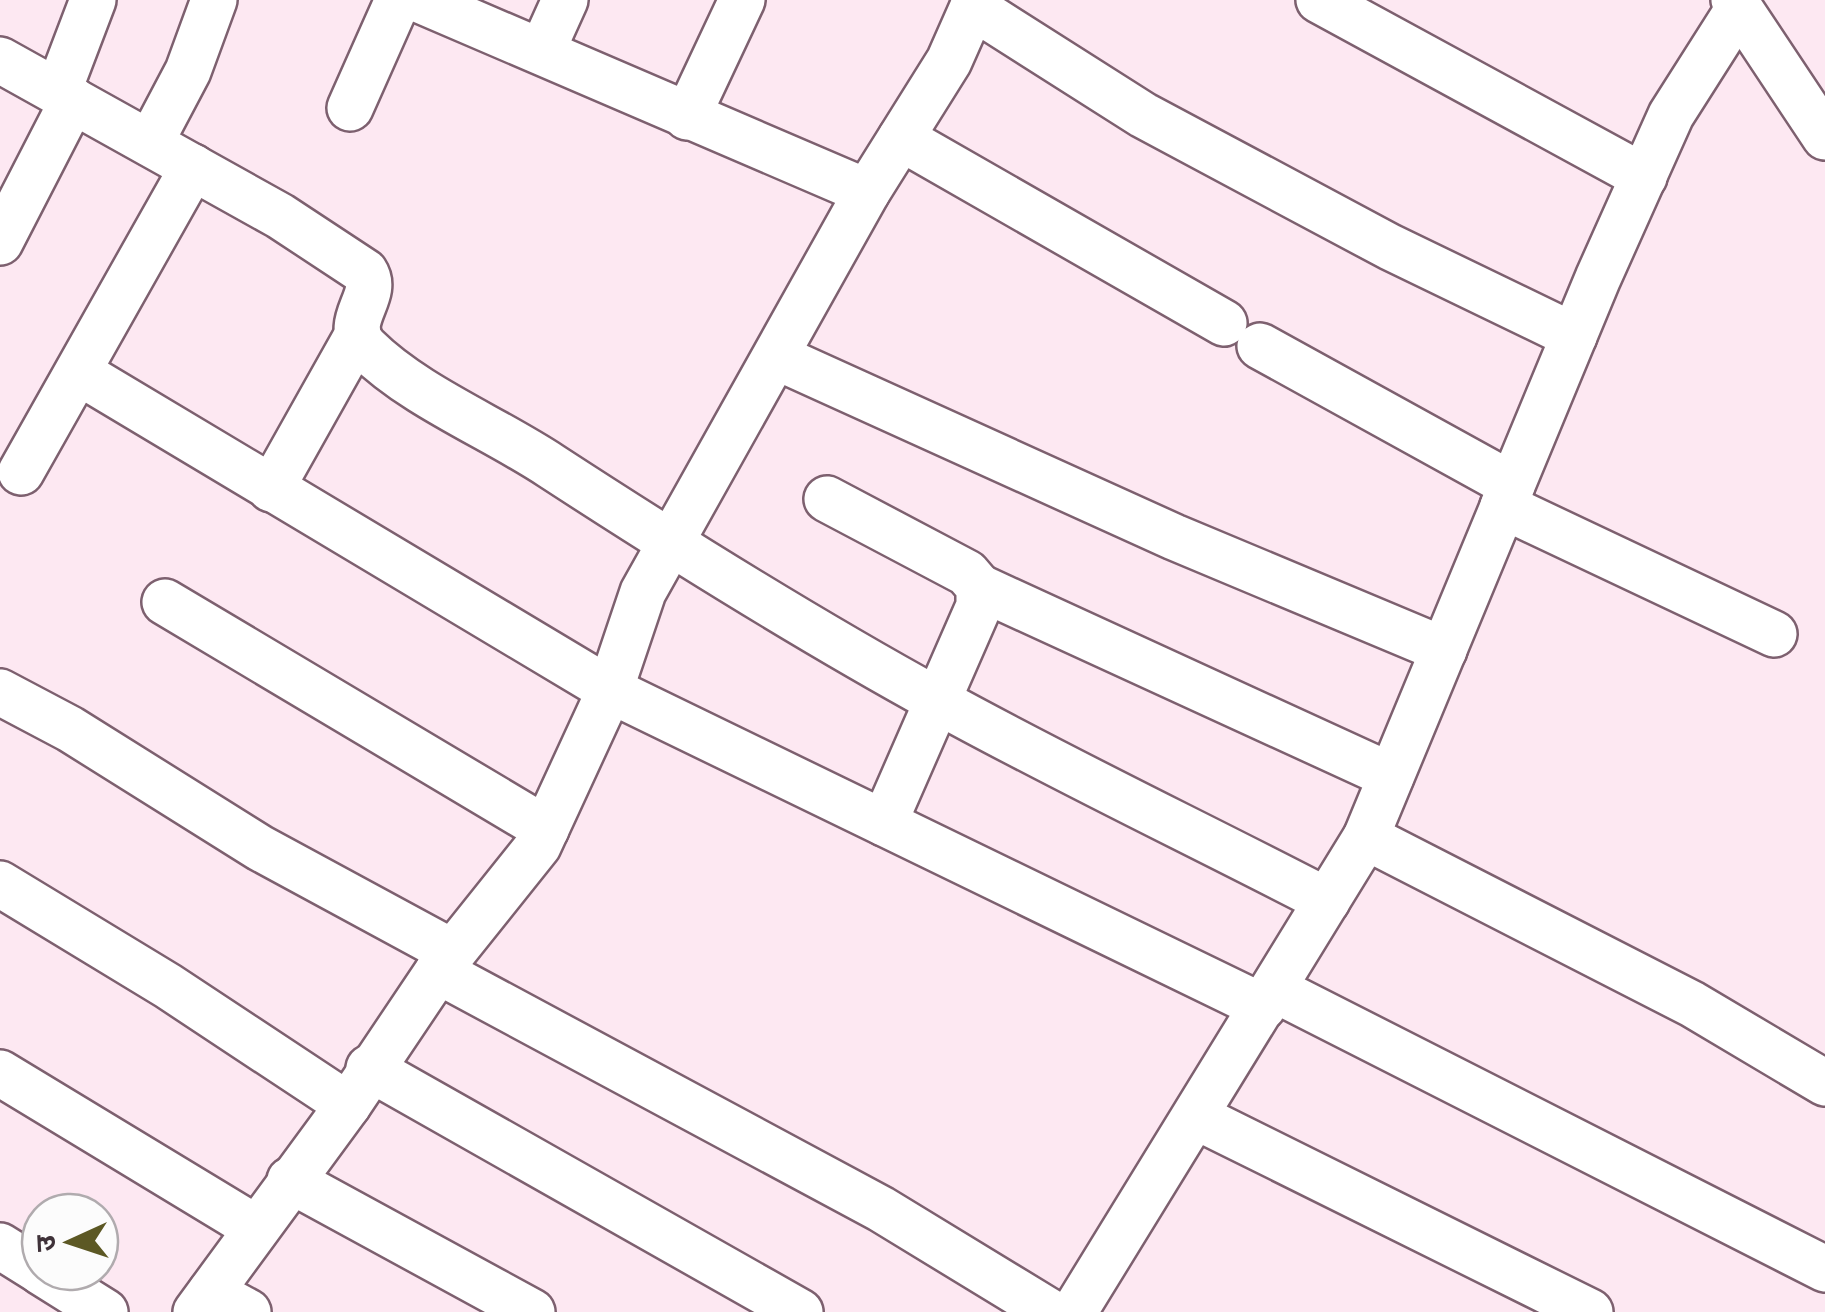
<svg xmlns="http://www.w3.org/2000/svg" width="1825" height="1312" font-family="'Crimson Pro','Noto Sans Devanagari',serif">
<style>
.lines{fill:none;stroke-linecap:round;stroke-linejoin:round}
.minor-casing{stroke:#7d606f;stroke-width:50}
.minor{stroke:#fff;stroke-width:45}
</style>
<rect width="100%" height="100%" fill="#fde8f2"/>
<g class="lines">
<defs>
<g id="minor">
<polyline points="420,0 867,192"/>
<polyline points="1319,0 1644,177"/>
<polyline points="1734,0 1825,137"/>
<polyline points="973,7 1143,115 1390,247 1574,336"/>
<polyline points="542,51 565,0"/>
<path d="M0,60L280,216L365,272C381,296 340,322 366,348C414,396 494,428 551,466C677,548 805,628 938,701C1065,771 1198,834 1327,901"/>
<polyline points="58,92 93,0"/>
<polyline points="350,108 398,0"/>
<polyline points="687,117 742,0"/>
<polyline points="901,138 1224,323"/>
<polyline points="150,143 188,71 214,0"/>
<polyline points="0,242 73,100"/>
<polyline points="1260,346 1512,485"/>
<polyline points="777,357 1174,537 1444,650"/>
<polyline points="80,373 610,690 1263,1007"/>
<polyline points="21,472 193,167"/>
<polyline points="271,489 358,334"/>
<polyline points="827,499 967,573 979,587 979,606 884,823"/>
<polyline points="1503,506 1774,634"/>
<polyline points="979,587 1391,776"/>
<polyline points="165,602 546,829"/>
<polyline points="0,692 70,729 260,848 452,952"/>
<polyline points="1366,837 1692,1004 1825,1083"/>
<polyline points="0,884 168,986 348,1105"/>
<polyline points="438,971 881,1209 1050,1312"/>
<polyline points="1274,989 1825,1269"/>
<polyline points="369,1068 800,1312"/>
<polyline points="0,1073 256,1228"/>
<polyline points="1197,1117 1590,1312"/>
<polyline points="290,1180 532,1312"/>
<polyline points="0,1246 40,1271"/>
<polyline points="41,1272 105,1312"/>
<polyline points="211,1292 248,1312"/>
<polyline points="196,1312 348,1105 438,971 538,846 610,690 643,592 867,192 949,61 976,0"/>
<polyline points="1074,1312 1366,837 1598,278 1671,115 1739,8"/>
</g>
</defs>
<use href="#minor" class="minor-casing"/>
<use href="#minor" class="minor"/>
</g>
<g transform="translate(70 1242) rotate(267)"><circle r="48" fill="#fcfcfc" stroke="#b0abae" stroke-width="2.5"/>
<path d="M0-8L18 38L0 25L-18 38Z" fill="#5c5824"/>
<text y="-15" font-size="28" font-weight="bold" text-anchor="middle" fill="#3f3239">उ</text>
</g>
</svg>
